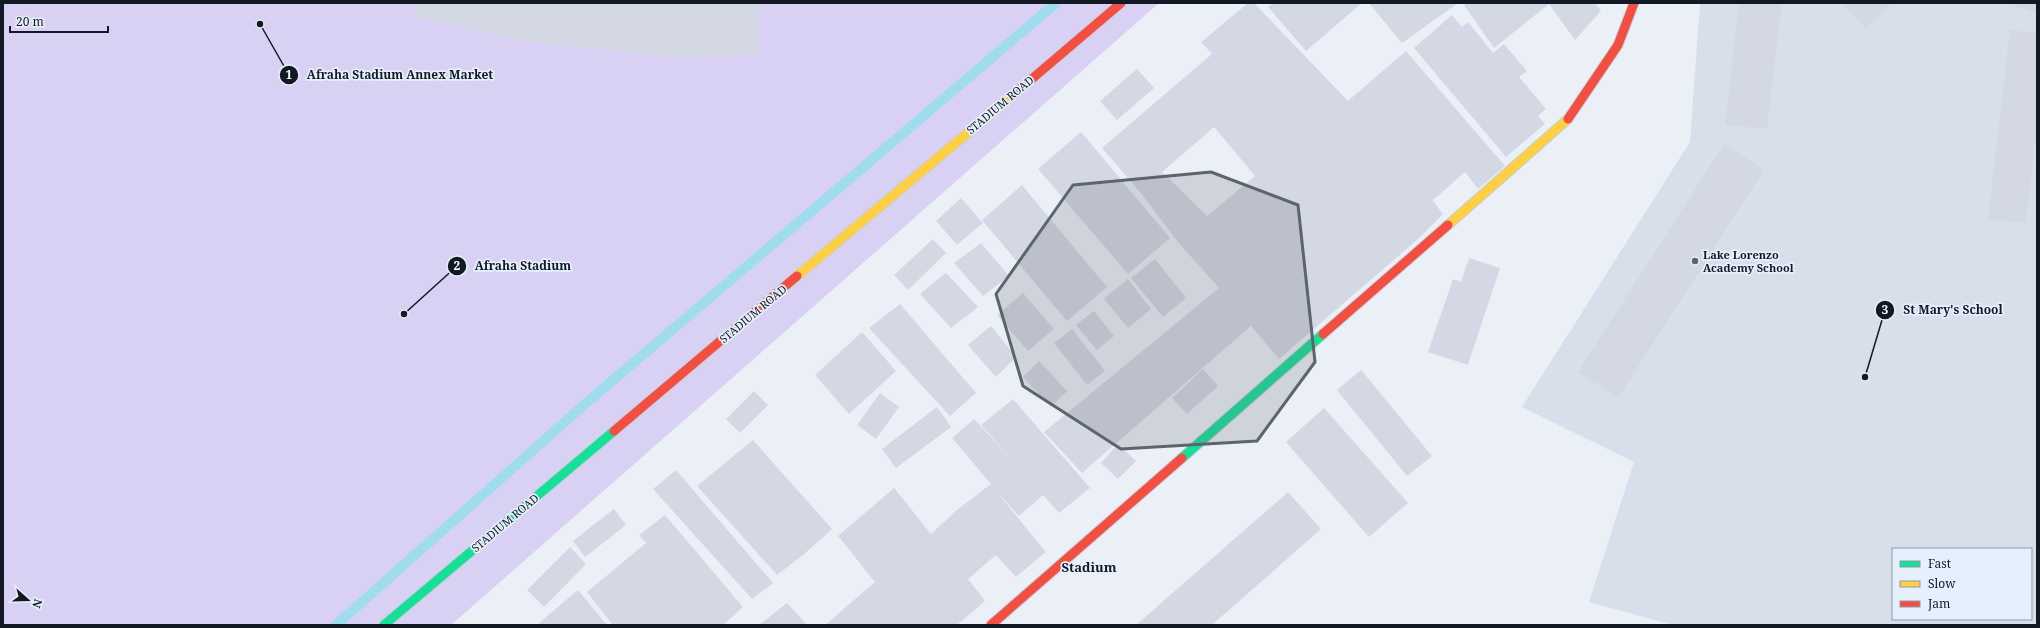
<svg xmlns="http://www.w3.org/2000/svg" width="2040" height="628" font-family="'Noto Serif',serif">
<style>
.built{fill:#d7dfea;fill-rule:evenodd}
.green{fill:#d9d1f3}
.lines{fill:none;stroke-linecap:round;stroke-linejoin:round}
.stream{stroke:#9edcee;stroke-width:10}
.building{fill:#d4d8e4;fill-rule:evenodd}
.fast-casing{stroke:#c8ced8;stroke-width:11}
.slow-casing{stroke:#c8ced8;stroke-width:11}
.jam-casing{stroke:#c8ced8;stroke-width:11}
.fast{stroke:#16e098;stroke-width:9}
.slow{stroke:#ffcf43;stroke-width:9}
.jam{stroke:#f24e42;stroke-width:9}
.marked{fill:#5e646e;fill-opacity:0.2;stroke:#5e646e;stroke-width:3;stroke-linejoin:round}
.poi-dot{fill:#5e646e;stroke:#e6effc;stroke-width:1.5}
.labels{text-anchor:middle;stroke-width:3.5;stroke-linejoin:round;paint-order:stroke}
.street-label{font-size:11px;fill:#121924;stroke:#e6effc}
.poi-label{font-size:11px;font-weight:bold;fill:#121924;stroke:#e6effc;text-anchor:start}
.quarter-label{font-size:13px;font-weight:bold;fill:#121924;stroke:#e6effc}
.leader{fill:none;stroke:#121924;stroke-width:1.5}
.callout-dot{fill:#121924;stroke:#e6effc;stroke-width:1.5}
.mark-label{font-size:12px;text-anchor:middle;font-weight:bold;fill:#fff}
.callout-label{font-size:12px;text-anchor:middle;font-weight:bold;fill:#121924;stroke:#e6effc;stroke-width:3.5;stroke-linejoin:round;paint-order:stroke}
</style>
<rect width="100%" height="100%" fill="#ebf0f7"/>
<path class="built" d="M1700,3H2037V625H1673L1589,602L1634,462L1522,407L1690,142ZM1893,549H2031V619H1893Z"/>
<polygon class="green" points="3,3 1159,3 451,625 3,625"/>
<g class="lines">
<polyline class="stream" points="336,625 585,404 1056,3"/>
</g>
<g class="building">
<polygon points="416,3 759,3 757,55 675,57 530,42 415,17"/>
<path d="M1248,3H1254L1348,101L1406,51L1505,166L1478,189L1465,172L1433,200L1427,193L1443,214L1417,240L1279,359L1251,326L1082,473L1044,432L1219,288L1177,241L1140,192L1102,148L1212,54L1201,42ZM1214,127L1255,176L1207,216L1162,172Z"/>
<polygon points="1273,3 1362,3 1306,51 1268,7"/>
<polygon points="1369,3 1458,3 1402,43"/>
<polygon points="1467,3 1595,3 1601,11 1575,40 1549,4 1494,48 1464,5"/>
<polygon points="1739,3 1782,3 1767,129 1725,125"/>
<polygon points="1841,3 1892,3 1866,29"/>
<polygon points="2009,3 2037,3 2037,14"/>
<polygon points="1452,15 1462,27 1468,22 1493,53 1504,44 1527,71 1519,77 1546,109 1538,116 1545,124 1506,157 1414,48"/>
<polygon points="2010,30 2037,33 2037,127 2026,223 1988,219"/>
<polygon points="1137,69 1154,88 1117,120 1100,101"/>
<polygon points="1081,132 1170,238 1128,274 1038,169"/>
<polygon points="1724,144 1764,170 1618,398 1578,372"/>
<polygon points="1022,185 1107,287 1067,321 982,220"/>
<polygon points="961,198 983,223 957,245 936,221"/>
<polygon points="933,239 946,253 908,290 894,275"/>
<polygon points="981,243 1009,276 983,296 954,263"/>
<polygon points="1469,258 1500,268 1468,365 1428,352 1453,279 1461,282"/>
<polygon points="1155,259 1186,298 1163,317 1131,278"/>
<polygon points="946,273 978,307 951,328 920,294"/>
<polygon points="1128,279 1151,309 1128,328 1104,299"/>
<polygon points="1023,293 1054,329 1028,351 997,315"/>
<polygon points="900,304 976,393 950,416 869,328"/>
<polygon points="1094,311 1114,336 1097,350 1076,325"/>
<polygon points="991,326 1016,357 996,377 968,345"/>
<polygon points="1072,329 1105,371 1087,385 1054,343"/>
<polygon points="862,332 896,371 849,414 815,375"/>
<polygon points="1039,361 1067,391 1051,407 1023,377"/>
<polygon points="1203,369 1218,386 1187,414 1172,398"/>
<polygon points="1361,370 1432,456 1407,476 1337,390"/>
<polygon points="754,391 768,405 740,433 726,419"/>
<polygon points="880,393 899,407 876,439 857,425"/>
<polygon points="1013,399 1090,488 1059,513 1043,495 1019,516 996,491 1046,552 1016,577 996,555 968,579 985,601 957,625 825,625 875,582 838,536 894,488 931,534 957,510 991,484 952,438 974,419 1014,462 981,425"/>
<polygon points="937,407 951,427 896,468 882,449"/>
<polygon points="1324,408 1408,503 1369,537 1286,442"/>
<polygon points="753,440 832,529 803,555 777,575 697,486"/>
<polygon points="1118,444 1136,461 1118,479 1101,463"/>
<polygon points="676,470 773,583 752,599 653,489"/>
<polygon points="1288,492 1321,529 1212,625 1136,625"/>
<polygon points="614,509 626,525 585,557 573,541"/>
<polygon points="665,515 743,607 723,625 613,625 587,592 646,543 639,535"/>
<polygon points="570,547 586,564 544,607 527,590"/>
<polygon points="578,590 607,625 541,625 539,623"/>
<polygon points="787,603 807,625 759,625"/>
</g>
<g class="lines">
<defs>
<g id="fast">
<polyline points="1182,458 1323,334"/>
<polyline points="384,625 614,431"/>
</g>
<g id="slow">
<polyline points="1448,225 1568,119"/>
<polyline points="797,276 1014,94"/>
</g>
<g id="jam">
<polyline points="1014,94 1121,3"/>
<polyline points="1568,119 1618,45 1634,3"/>
<polyline points="1323,334 1448,225"/>
<polyline points="614,431 797,276"/>
<polyline points="991,625 1182,458"/>
</g>
</defs>
<use href="#fast" class="fast-casing"/>
<use href="#slow" class="slow-casing"/>
<use href="#jam" class="jam-casing"/>
<use href="#fast" class="fast"/>
<use href="#slow" class="slow"/>
<use href="#jam" class="jam"/>
</g>
<path class="marked" d="M1211,172L1298,205L1315,362L1257,441L1121,449L1023,386L996,294L1073,185Z"/>
<circle class="poi-dot" cx="1695" cy="261" r="4"/>
<g class="labels">
<g class="street-label">
<text transform="translate(1000 105) rotate(-40)" y="4">STADIUM ROAD</text>
<text transform="translate(753 314) rotate(-40)" y="4">STADIUM ROAD</text>
<text transform="translate(505 523) rotate(-40)" y="4">STADIUM ROAD</text>
</g>
<g class="poi-label">
<text x="1703" y="259">Lake Lorenzo<tspan x="1703" dy="13">Academy School</tspan></text>
</g>
<g class="quarter-label">
<text x="1089" y="572">Stadium</text>
</g>
</g>
<path class="leader" d="M260 24L289 75M404 314L457 266M1865 377L1885 310"/>
<g class="callout-dot">
<circle cx="260" cy="24" r="4"/>
<circle cx="404" cy="314" r="4"/>
<circle cx="1865" cy="377" r="4"/>
<circle cx="289" cy="75" r="10"/>
<circle cx="457" cy="266" r="10"/>
<circle cx="1885" cy="310" r="10"/>
</g>
<g class="mark-label">
<text x="289" y="79">1</text>
<text x="457" y="270">2</text>
<text x="1885" y="314">3</text>
</g>
<g class="callout-label">
<text x="400" y="79">Afraha Stadium Annex Market</text>
<text x="523" y="270">Afraha Stadium</text>
<text x="1953" y="314">St Mary's School</text>
</g>
<rect width="2040" height="628" fill="none" stroke="#121924" stroke-width="8"/>
<rect x="1892" y="548" width="140" height="72" fill="#e6effc" stroke="#9199a6"/>
<rect x="1900" y="561" width="20" height="6" fill="#16e098" stroke="#9199a6"/>
<text x="1928" y="568" font-size="12" fill="#121924">Fast</text>
<rect x="1900" y="581" width="20" height="6" fill="#ffcf43" stroke="#9199a6"/>
<text x="1928" y="588" font-size="12" fill="#121924">Slow</text>
<rect x="1900" y="601" width="20" height="6" fill="#f24e42" stroke="#9199a6"/>
<text x="1928" y="608" font-size="12" fill="#121924">Jam</text>
<g transform="translate(28 600) rotate(110)" stroke="#e6effc" stroke-width="3" paint-order="stroke">
<path d="M0-3L7 15L0 10L-7 15Z" fill="#121924"/>
<text y="-6" font-size="11" font-weight="bold" text-anchor="middle" fill="#121924">N</text>
</g>
<path d="M10 26v6h98v-6" fill="none" stroke="#121924" stroke-width="2"/>
<text x="16" y="26" font-size="12" fill="#121924" stroke="#e6effc" stroke-width="3" paint-order="stroke">20 m</text>
</svg>
